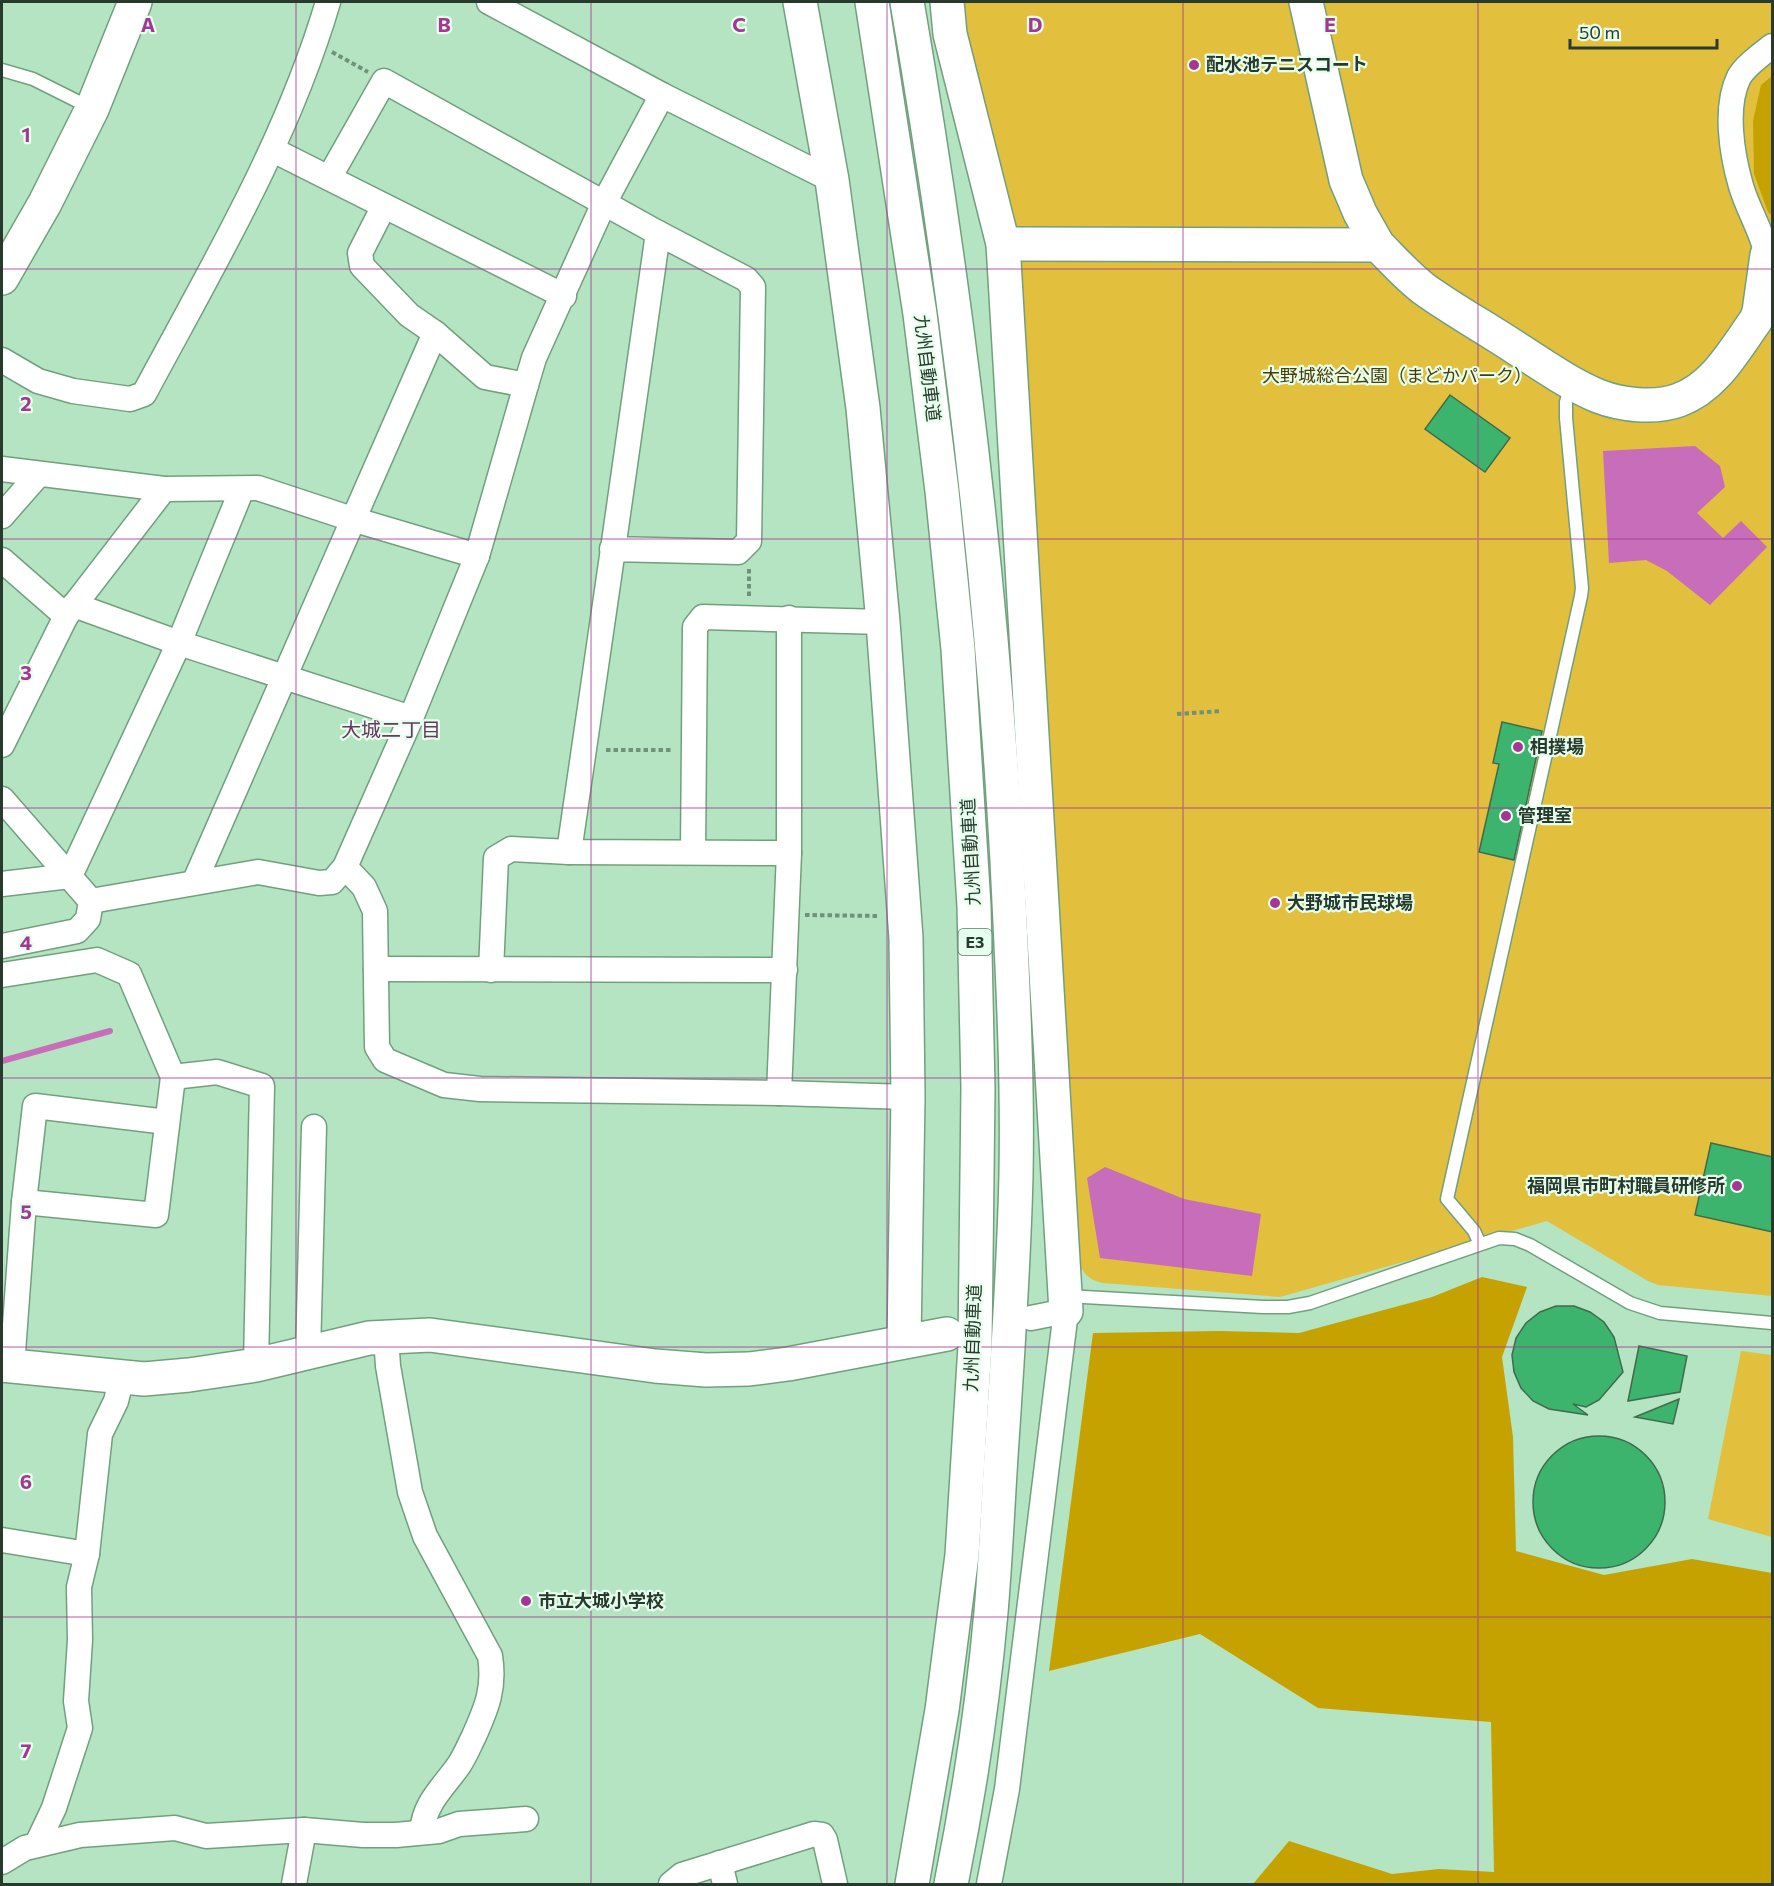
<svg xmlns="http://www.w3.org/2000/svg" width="1774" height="1886" font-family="Commissioner,'Noto Sans JP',sans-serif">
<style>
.green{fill:#e2bf3c}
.forest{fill:#c5a200}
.water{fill:#c76db9}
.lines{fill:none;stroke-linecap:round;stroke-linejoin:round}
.stream{stroke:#c76db9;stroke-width:6}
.building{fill:#3db46d;stroke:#3f6b4d;stroke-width:1.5}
.lane-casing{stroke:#72a07f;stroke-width:15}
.street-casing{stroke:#72a07f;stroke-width:27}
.secondary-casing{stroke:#72a07f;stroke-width:36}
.highway-casing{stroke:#72a07f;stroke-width:36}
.path{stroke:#70927a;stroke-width:4;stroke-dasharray:4.5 3;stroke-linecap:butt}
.lane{stroke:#fff;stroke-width:12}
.street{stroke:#fff;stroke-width:24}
.secondary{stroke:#fff;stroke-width:33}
.highway{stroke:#fff;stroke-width:33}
.grid{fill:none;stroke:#a43796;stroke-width:1.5;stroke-opacity:0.55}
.poi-dot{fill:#a43796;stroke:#e6ffed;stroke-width:2}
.labels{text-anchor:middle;stroke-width:4.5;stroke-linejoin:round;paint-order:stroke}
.shield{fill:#e6ffed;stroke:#607567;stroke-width:1.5}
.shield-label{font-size:16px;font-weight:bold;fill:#273a2d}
.poi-label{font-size:18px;font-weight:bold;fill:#273a2d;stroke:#e6ffed;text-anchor:start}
.street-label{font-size:18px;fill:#273a2d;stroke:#e6ffed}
.park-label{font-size:18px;fill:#4a3c04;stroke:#e6ffed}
.neighbourhood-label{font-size:20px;fill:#6b3563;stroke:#e6ffed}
.grid-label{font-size:20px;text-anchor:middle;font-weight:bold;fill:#a43796;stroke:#e6ffed;stroke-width:4.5;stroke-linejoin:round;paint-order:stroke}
</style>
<rect width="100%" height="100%" fill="#b4e4c1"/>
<g class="green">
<path d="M962,2H1772V1296L1658,1285L1648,1281L1547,1221L1280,1297L1103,1283C1090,1280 1084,1275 1079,1263L1011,220L965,28Z"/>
<polygon points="1741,1351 1772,1355 1772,1537 1708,1519"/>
</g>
<g class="forest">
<polygon points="1772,76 1772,216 1768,212 1754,174 1753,121 1761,85"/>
<polygon points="1482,1277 1527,1287 1502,1357 1513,1437 1516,1551 1604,1575 1692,1559 1772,1573 1772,1884 1253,1884 1289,1841 1392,1874 1439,1869 1494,1872 1491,1722 1318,1708 1200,1634 1049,1671 1093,1333 1219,1331 1299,1333 1432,1297"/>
</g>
<g class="water">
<polygon points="1695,446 1720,466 1725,487 1697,513 1723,538 1741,521 1767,547 1710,605 1667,571 1646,560 1609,563 1603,451"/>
<polygon points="1105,1167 1184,1199 1261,1214 1252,1276 1100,1258 1087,1178"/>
</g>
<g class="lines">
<polyline class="stream" points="2,1061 110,1031"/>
</g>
<g class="building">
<polygon points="1450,395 1510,438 1485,472 1425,429"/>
<polygon points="1502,722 1542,731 1514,860 1479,852 1499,764 1493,763"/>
<polygon points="1711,1143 1773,1157 1773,1232 1695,1215"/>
<polygon points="1556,1306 1574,1306 1590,1312 1604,1322 1614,1337 1623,1372 1599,1400 1586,1407 1573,1404 1588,1415 1549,1409 1533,1401 1521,1388 1514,1372 1512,1355 1516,1338 1526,1323 1540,1312"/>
<polygon points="1639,1346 1687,1356 1680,1392 1628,1401"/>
<polygon points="1679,1399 1673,1424 1635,1417"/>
<circle cx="1599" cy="1502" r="66"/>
</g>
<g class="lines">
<defs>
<g id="lane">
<polyline points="2,70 33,79 91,108"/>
<polyline points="1480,1244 1474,1231 1447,1199 1581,596 1582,588 1566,418 1566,402 1571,384"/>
<polyline points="1066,1296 1263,1307 1288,1307 1310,1303 1499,1238 1515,1239 1530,1245 1630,1303 1660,1313 1772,1323"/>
</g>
<g id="street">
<polyline points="489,2 662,95 832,180"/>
<polyline points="273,150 564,296"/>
<polyline points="329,178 384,81 658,233"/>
<polyline points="384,206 360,253 362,266 409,315 435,333"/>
<path d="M1767,255C1762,231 1748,210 1741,186C1732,155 1724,107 1739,77C1746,65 1761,55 1772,46"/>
<path d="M2,360L38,381L73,391L130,399L144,394C212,267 287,141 328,2"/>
<polyline points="526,385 534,358 604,203 662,95"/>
<polyline points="2,469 164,489 258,488 352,519 477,556"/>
<polyline points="2,516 38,475"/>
<polyline points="2,560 66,616"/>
<polyline points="74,605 179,643 411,718"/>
<polyline points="2,745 66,616 164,489"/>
<polyline points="2,799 91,901 258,872 319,883 332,882 345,867 411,718 477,556 526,385 485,377 435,333 194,883"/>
<path d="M569,852C600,646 628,439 658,233L746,279L753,287L749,541L738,552L612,549"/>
<polyline points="693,852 695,627 703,617 883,622"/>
<polyline points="345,867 364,887 375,911 377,1047 385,1060 444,1085 480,1089 779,1093 908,1097"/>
<polyline points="70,876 179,643 242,489"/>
<polyline points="2,884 70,876"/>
<polyline points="2,946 77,931 88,919 91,901"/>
<polyline points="376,969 785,970"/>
<polyline points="491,970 496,858 511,849 569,852 789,853"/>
<polyline points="2,975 97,960 129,974 173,1077 156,1215 24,1202"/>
<polyline points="173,1077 217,1072 262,1086 256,1365"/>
<polyline points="779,1093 789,853 789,618"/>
<path d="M386,1337L388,1366L410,1492L425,1536L490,1656C495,1688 487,1707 474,1736C469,1746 465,1756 459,1765C443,1788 424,1803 422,1832"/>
<polyline points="308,1353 314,1127"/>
<polyline points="12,1366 24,1202 35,1106 167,1122"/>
<polyline points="2,1540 87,1554"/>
<polyline points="37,1844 54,1808 80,1728 76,1701 80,1640 79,1587 87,1554 100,1434 116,1401 122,1377"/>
<polyline points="2,1862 25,1848 80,1835 175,1828 206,1836 304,1830 363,1835 396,1835 439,1831 459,1824 526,1819"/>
<polyline points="720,1863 725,1884"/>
<polyline points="294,1884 304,1830"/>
<polyline points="671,1884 682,1875 814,1834 822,1835 825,1840 835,1884"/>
<polyline points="989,1884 1007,1789 1066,1311 1031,1318"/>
</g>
<g id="secondary">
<polyline points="800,2 832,180 863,408 883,622 906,938 908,1097 904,1341"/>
<polyline points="947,2 950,34 1003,244 1066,1311"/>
<polyline points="1306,2 1346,180 1360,213 1378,245"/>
<path d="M1003,244L1378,245C1393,260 1407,276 1424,289C1453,310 1486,328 1516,348C1543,365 1569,384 1598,396C1621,405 1655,409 1679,400C1715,387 1735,349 1756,320L1759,312L1767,255"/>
<polyline points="2,278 45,203 92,109 135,2"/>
<polyline points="2,1365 144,1379 189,1375 256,1365 369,1338 430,1335 655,1366 706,1370 749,1369 788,1364 947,1334"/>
</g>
<g id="highway">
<polyline points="872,2 920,314 942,491 958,649 974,906 978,1088 975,1346 962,1555 942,1710 912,1884"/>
<path d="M907,2C956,286 991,573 1007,861C1012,965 1018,1070 1016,1175C1014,1263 1008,1352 1002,1441C998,1498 996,1555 991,1612C983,1703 969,1795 951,1884"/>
</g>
</defs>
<use href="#lane" class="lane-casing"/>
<use href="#street" class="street-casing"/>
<use href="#secondary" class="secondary-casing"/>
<use href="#highway" class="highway-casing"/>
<g class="path">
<polyline points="332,52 368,72"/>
<polyline points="749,569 749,597"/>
<polyline points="1177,714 1222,711"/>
<polyline points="606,750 673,750"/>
<polyline points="805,915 879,916"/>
</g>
<use href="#lane" class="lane"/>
<use href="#street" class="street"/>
<use href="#secondary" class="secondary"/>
<use href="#highway" class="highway"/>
</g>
<path class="grid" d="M296,2V1884M591,2V1884M887,2V1884M1183,2V1884M1478,2V1884M2,269H1772M2,539H1772M2,808H1772M2,1078H1772M2,1347H1772M2,1617H1772"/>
<g class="poi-dot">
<circle cx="1194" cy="65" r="6"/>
<circle cx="1518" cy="747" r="6"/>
<circle cx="1506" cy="816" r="6"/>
<circle cx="1275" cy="903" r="6"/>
<circle cx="1737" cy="1186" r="6"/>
<circle cx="526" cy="1601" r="6"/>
</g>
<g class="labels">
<rect class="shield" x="958.5" y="929" width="33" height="26" rx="4.5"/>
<g class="shield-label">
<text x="975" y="948">E3</text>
</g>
<g class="poi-label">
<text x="1206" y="71">配水池テニスコート</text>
<text x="1530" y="753">相撲場</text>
<text x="1518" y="822">管理室</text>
<text x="1287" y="909">大野城市民球場</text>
<text x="1725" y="1192" text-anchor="end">福岡県市町村職員研修所</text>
<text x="538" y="1607">市立大城小学校</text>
</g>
<g class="street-label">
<text transform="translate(927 368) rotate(83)" y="6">九州自動車道</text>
<text transform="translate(971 852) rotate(-93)" y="6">九州自動車道</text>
<text transform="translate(973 1338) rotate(-88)" y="6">九州自動車道</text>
</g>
<g class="park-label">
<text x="1397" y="382">大野城総合公園（まどかパーク）</text>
</g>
<g class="neighbourhood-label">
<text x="391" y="737">大城二丁目</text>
</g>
</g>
<g class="grid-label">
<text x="148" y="32">A</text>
<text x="444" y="32">B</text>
<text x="739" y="32">C</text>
<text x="1035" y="32">D</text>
<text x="1330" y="32">E</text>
<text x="26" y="142">1</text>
<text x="26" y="411">2</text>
<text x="26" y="680">3</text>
<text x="26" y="950">4</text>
<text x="26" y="1219">5</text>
<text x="26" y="1489">6</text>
<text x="26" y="1758">7</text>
</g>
<rect width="1774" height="1886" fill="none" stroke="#273a2d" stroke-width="6"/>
<path d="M1570 39v9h147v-9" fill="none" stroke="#273a2d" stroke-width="3"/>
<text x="1579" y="39" font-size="18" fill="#273a2d" stroke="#e6ffed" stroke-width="4.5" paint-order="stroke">50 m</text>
</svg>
